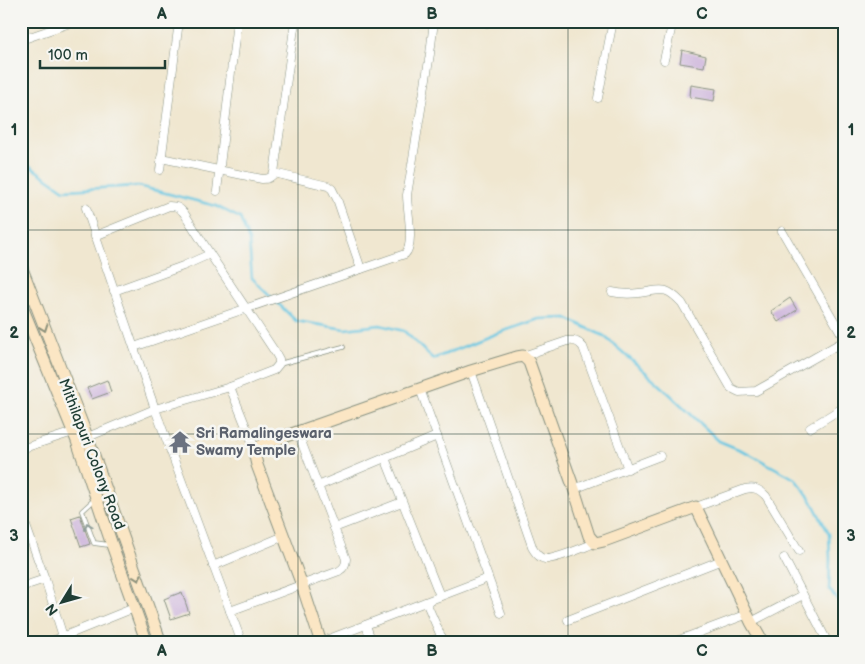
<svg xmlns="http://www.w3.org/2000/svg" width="865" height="664" font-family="'Balsamiq Sans',sans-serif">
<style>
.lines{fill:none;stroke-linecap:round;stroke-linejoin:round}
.stream{stroke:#64c6e2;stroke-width:2.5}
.building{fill:#c9aed9}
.lane-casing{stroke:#889282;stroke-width:5.5}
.street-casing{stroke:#889282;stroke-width:9}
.secondary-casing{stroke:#889282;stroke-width:13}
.lane{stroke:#fff;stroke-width:4}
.street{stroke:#fff;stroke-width:8}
.secondary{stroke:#fbe6c4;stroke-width:11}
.oneway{stroke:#8d927c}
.oneway2{stroke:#8f9e9a}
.grid{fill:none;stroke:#1f3d34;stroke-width:1;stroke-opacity:0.55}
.labels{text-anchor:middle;stroke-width:5;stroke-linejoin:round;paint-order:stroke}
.worship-label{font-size:15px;font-weight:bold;fill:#5b616d;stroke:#f6f6f2;text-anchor:start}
.street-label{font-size:15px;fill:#1f3d34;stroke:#f6f6f2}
.neatline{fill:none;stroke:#1f3d34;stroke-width:2}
.grid-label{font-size:16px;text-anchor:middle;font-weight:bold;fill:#1f3d34}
</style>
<rect width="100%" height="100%" fill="#f6f6f2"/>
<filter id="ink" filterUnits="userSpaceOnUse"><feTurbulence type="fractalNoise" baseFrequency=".02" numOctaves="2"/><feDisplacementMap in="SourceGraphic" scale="10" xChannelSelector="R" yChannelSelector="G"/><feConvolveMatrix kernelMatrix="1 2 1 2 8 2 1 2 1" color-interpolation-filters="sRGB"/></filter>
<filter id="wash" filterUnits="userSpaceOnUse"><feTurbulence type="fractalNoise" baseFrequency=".0096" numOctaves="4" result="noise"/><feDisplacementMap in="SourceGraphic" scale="20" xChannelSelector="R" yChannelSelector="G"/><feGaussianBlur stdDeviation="1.12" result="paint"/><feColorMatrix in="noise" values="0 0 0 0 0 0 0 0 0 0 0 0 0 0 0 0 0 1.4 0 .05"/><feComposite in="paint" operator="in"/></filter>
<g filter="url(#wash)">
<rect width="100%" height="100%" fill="#f0e7d0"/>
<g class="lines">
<polyline class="stream" points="21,160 64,190 138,186 216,206 240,218 249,241 252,278 296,321 345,329 380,325 404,331 433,359 495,334 539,319 566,318 604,336 659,384 719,441 748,453 795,479 810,498 829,534 830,559 829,589 840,603 844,605"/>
</g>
<g id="blocks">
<g class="building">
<polygon points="682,50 706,56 704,67 680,63"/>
<polygon points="691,85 716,89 714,101 690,97"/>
<polygon points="790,298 797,310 778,322 771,311"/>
<polygon points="107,380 111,392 92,399 87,388"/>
<polygon points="80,515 90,544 81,547 71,518"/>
<polygon points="182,592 189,613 171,619 164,599"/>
</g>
</g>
</g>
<g filter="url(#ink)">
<use href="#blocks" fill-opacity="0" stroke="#889282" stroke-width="1"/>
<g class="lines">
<defs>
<g id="lane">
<polyline points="279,364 343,347"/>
<polyline points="94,500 82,511 94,543 109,545"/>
</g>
<g id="street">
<polyline points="487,23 487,21"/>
<polyline points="21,40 70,23 71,21"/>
<polyline points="664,60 673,21"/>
<polyline points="598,98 613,21"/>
<path d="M161,158L262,179C268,179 271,178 274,173L295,21"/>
<polyline points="160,170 179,21"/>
<polyline points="274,173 328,186 332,189 337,199 361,269"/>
<polyline points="217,191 237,21"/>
<polyline points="86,208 155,409 242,643"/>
<polyline points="782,231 844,338"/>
<path d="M95,236L169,206C176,206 179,207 184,213L210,254"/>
<path d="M612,292C621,294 630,294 639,293C662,290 665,285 682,303L731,388L739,392L756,391L844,341"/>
<path d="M134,347L405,254C415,244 407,210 407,195L430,54L434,21"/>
<path d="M523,356L567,341C574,340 578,341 583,347L628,469"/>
<path d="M471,371L533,549C536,554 539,558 545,559C555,560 584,547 595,543"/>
<polyline points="230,387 255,449"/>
<polyline points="420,389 501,613"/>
<polyline points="810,428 844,407"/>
<polyline points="83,439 155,409 230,387 274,370 279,364 279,359 275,352 210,254 183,266 114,291"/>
<polyline points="21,449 73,432"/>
<polyline points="385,458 440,596"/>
<polyline points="318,486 437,436"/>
<polyline points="574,489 660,456"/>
<path d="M696,507L745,489C755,487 759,489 766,496L799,551"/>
<polyline points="21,512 45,579 65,643"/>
<polyline points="334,528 402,502"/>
<polyline points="784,558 828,643"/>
<polyline points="213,566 284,536"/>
<polyline points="21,587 45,579"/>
<polyline points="426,602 444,643"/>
<path d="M230,611L339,571C344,568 346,565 346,559L298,433"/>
<polyline points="568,620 722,560"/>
<polyline points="751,622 803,595"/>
<polyline points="366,625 372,643"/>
<polyline points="321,642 488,578"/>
<polyline points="47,643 134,608"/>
<polyline points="428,643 442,637"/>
<polyline points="671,643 748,614"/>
</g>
<g id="secondary">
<path d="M21,266C43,324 66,381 88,439C113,507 137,575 161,643"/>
<polyline points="21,304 77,441 112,545 147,643"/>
<polyline points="321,643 302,585 257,465 255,456 255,449 269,442 471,371 517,357 523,356 529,362 574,489 589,536 595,543 604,541 696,507 751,622 763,643"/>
</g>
</defs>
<use href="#lane" class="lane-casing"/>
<use href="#street" class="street-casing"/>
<use href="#secondary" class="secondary-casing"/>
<use href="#lane" class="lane"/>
<use href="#street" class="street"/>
<use href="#secondary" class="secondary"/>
</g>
<defs><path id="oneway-chevron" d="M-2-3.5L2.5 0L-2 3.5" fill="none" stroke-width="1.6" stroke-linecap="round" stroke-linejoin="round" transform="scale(1.25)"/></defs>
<g class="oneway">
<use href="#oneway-chevron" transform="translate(44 328) rotate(70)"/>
<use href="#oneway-chevron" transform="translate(138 578) rotate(71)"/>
</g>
<use class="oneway2" href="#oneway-chevron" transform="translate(88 526) rotate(-111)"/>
</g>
<path class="grid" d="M298,21V643M568,21V643M21,230H844M21,434H844"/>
<defs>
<symbol id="temple-bare" viewBox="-9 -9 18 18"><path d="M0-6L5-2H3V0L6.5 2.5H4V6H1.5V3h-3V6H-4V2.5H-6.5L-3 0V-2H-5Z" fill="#6b7280" stroke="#f6f6f2" stroke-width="2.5" paint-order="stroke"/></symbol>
</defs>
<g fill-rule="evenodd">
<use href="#temple-bare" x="164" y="426" width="32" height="32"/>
</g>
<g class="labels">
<g class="worship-label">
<text x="196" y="438">Sri Ramalingeswara<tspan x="196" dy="17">Swamy Temple</tspan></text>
</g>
<g class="street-label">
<text transform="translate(92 454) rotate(69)" y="5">Mithilapuri Colony Road</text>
</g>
</g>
<rect width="865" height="664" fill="none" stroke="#f6f6f2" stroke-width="55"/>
<g transform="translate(62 602) rotate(233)" stroke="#f6f6f2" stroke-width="4" paint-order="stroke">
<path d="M0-4L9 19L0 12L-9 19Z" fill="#1f3d34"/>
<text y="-8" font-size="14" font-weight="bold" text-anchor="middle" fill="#1f3d34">N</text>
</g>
<path d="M40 60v8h125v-8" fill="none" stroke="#1f3d34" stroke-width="2.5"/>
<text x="48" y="60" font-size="15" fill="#1f3d34" stroke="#f6f6f2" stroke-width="4" paint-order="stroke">100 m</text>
<rect x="28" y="28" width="810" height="608" class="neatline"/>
<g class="grid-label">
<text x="162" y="19">A</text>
<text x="432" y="19">B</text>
<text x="702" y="19">C</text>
<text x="14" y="135">1</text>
<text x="851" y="135">1</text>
<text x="14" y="338">2</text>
<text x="851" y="338">2</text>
<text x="14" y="541">3</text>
<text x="851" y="541">3</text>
<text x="162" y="656">A</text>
<text x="432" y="656">B</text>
<text x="702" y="656">C</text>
</g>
</svg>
